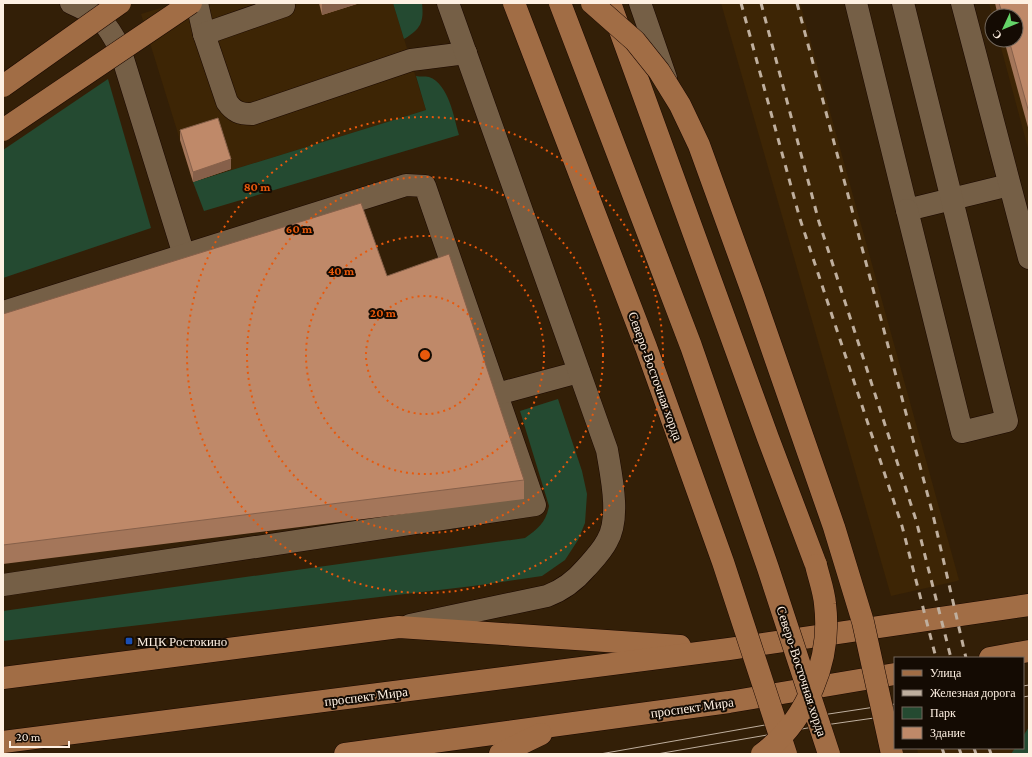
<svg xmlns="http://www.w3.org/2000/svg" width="1032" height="757" font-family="'Crimson Pro',serif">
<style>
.built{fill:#3d2505}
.green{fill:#244a31}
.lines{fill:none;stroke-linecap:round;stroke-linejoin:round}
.minor-casing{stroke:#1a0800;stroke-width:23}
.major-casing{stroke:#1a0800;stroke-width:23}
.minor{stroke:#755f46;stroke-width:22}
.major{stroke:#a16d45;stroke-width:22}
.tram{stroke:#bfaf9e;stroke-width:1}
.rail{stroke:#bfaf9e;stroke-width:3;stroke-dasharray:7 7;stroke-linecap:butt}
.major-bridge-casing{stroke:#1a0800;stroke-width:23;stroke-linecap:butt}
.major-bridge{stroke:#a16d45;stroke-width:22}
.wall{fill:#a4765a}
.shaded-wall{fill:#86604a}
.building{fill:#bf8969;stroke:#86604a}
.ring{fill:none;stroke:#e8590c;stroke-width:2;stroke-dasharray:2 4}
.transit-dot{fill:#1a4fb4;stroke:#140b03;stroke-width:1.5}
.labels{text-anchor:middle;stroke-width:4;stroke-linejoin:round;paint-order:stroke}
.street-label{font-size:13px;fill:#fef0e2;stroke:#140b03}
.poi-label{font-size:13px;fill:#fef0e2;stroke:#140b03;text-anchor:start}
.centre{fill:#e8590c;stroke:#140b03;stroke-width:2}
.ring-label{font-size:12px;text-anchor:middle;font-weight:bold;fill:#e8590c;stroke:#140b03;stroke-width:4;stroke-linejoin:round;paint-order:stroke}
</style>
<rect width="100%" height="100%" fill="#331f07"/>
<g class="built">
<polygon points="177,3 393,3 426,110 193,182 141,14"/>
<polygon points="721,3 800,3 959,580 957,581 891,596"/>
<polygon points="989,3 1029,3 1029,152 999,40 1016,40 1016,16 992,16"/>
<polygon points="917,748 1023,748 1029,754 918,754"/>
</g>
<g class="green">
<path d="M393,3H422C424,22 421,29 404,39Z"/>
<path d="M416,76C420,77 425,76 429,77C449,84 454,118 459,135L204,211L193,182L426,110Z"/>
<polygon points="108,79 151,228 3,278 3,150"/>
<path d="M558,399L582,471L587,494L585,523L578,540L565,560L542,576L473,586L3,641V611L525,538C538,529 546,522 549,506L520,411Z"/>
<polygon points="1029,727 1029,754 1011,754 1015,748 1023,748 1023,736"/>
</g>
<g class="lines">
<defs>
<g id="minor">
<path d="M71,3C100,16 106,21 120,49L184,255"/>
<polyline points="197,3 204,34"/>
<polyline points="640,3 666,78"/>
<polyline points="856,3 907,210 1009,185"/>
<polyline points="903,3 1007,421 962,432 907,210"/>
<polyline points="962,3 1029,258"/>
<path d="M284,6L204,34L227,102C234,112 240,114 252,114L411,60L466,53"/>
<polyline points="3,312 406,185 425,186 535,505 3,585"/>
<polyline points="497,394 579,372"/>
<path d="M410,625L547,596C563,590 575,581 586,568C594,559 602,551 607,541C621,518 611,475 607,450L448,3"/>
</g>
<g id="major">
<polyline points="610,3 768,438 816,565"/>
<polyline points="990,658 1029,651"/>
<polyline points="3,678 399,627 680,646"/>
<polyline points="3,742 729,649 1029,605"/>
<polyline points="345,754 729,702 895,674"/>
<polyline points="500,754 541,734"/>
</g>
</defs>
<use href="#minor" class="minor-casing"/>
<use href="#major" class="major-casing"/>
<use href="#minor" class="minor"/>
<use href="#major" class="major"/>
<g class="tram">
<polyline points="1023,686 1029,685"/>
<polyline points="1023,697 1029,696"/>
<polyline points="600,754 822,715 895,704"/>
<polyline points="657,754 825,725 895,715"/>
</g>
<g class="rail">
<polyline points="741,3 800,219 902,526 936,658"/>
<polyline points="761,3 819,222 916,520 951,658"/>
<polyline points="797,3 933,515 966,658"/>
<polyline points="942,748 944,754"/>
<polyline points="959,748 961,754"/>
<polyline points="974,748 976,754"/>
<polyline points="989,748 991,754"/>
</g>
<defs>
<g id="major-bridge">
<polyline points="514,3 646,347 723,562 786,754"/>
<polyline points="560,3 691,346 768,568 829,754"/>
<polyline points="592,3 635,41 659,71 680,105 699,145 753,294 834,527 863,622 892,754"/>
<polyline points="3,86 120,3"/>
<polyline points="3,130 191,3"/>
<path d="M762,754C807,720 832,660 825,604C824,591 819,578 816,565"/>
</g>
</defs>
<use href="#major-bridge" class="major-bridge-casing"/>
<use href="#major-bridge" class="major-bridge"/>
</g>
<g class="wall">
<polygon points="319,3 360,3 322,15"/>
<polygon points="995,3 1029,3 1029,131 1004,40 1016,40 1016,16 998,16"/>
<polygon points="180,130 231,169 193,182 180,140"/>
<polygon points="387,276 524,480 524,499 3,564 3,314"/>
</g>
<g class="shaded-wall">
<polygon points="322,3 360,3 322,15"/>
<polygon points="231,159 231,169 193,182 193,172"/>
</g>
<g class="building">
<polygon points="999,3 1029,3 1029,113 1009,40 1016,40 1016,16 1003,16"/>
<polygon points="218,118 231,159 193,172 180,130"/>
<polygon points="361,203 387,276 449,254 524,480 3,545 3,314"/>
</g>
<g class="ring">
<circle cx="425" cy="355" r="59"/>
<circle cx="425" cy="355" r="119"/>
<circle cx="425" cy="355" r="178"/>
<circle cx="425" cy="355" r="238"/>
</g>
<rect class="transit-dot" x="125" y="637" width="8" height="8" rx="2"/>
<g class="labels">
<g class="street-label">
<text transform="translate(656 376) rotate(70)" y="5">Северо-Восточная хорда</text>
<text transform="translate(802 671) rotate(72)" y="5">Северо-Восточная хорда</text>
<text transform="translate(366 696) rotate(-7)" y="5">проспект Мира</text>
<text transform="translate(692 707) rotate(-8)" y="5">проспект Мира</text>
</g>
<g class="poi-label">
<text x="137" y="646">МЦК Ростокино</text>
</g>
</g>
<circle cx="425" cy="355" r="6" class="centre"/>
<g class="ring-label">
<text x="257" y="191">80 m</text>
<text x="299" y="233">60 m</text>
<text x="341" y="275">40 m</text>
<text x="383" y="317">20 m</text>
</g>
<rect width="1032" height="757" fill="none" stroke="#fef0e2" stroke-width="8"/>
<rect x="894" y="657" width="130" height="92" fill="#140b03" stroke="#72675c"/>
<rect x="902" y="670" width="20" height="6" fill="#a16d45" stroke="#72675c"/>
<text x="930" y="677" font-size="12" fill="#fef0e2">Улица</text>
<rect x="902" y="690" width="20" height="6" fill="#bfaf9e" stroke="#72675c"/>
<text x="930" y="697" font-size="12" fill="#fef0e2">Железная дорога</text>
<rect x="902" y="707" width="20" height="12" fill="#244a31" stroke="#72675c"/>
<text x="930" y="717" font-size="12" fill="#fef0e2">Парк</text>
<rect x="902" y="727" width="20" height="12" fill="#bf8969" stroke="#72675c"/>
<text x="930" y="737" font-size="12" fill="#fef0e2">Здание</text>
<g transform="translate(1004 28) rotate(226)"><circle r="19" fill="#140b03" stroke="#72675c"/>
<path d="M0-3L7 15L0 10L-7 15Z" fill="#64d468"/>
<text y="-6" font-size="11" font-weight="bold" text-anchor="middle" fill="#fef0e2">С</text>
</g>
<path d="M10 741v6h59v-6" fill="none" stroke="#fef0e2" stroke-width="2"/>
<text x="16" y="741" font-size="12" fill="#fef0e2" stroke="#140b03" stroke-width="3" paint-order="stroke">20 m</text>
</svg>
